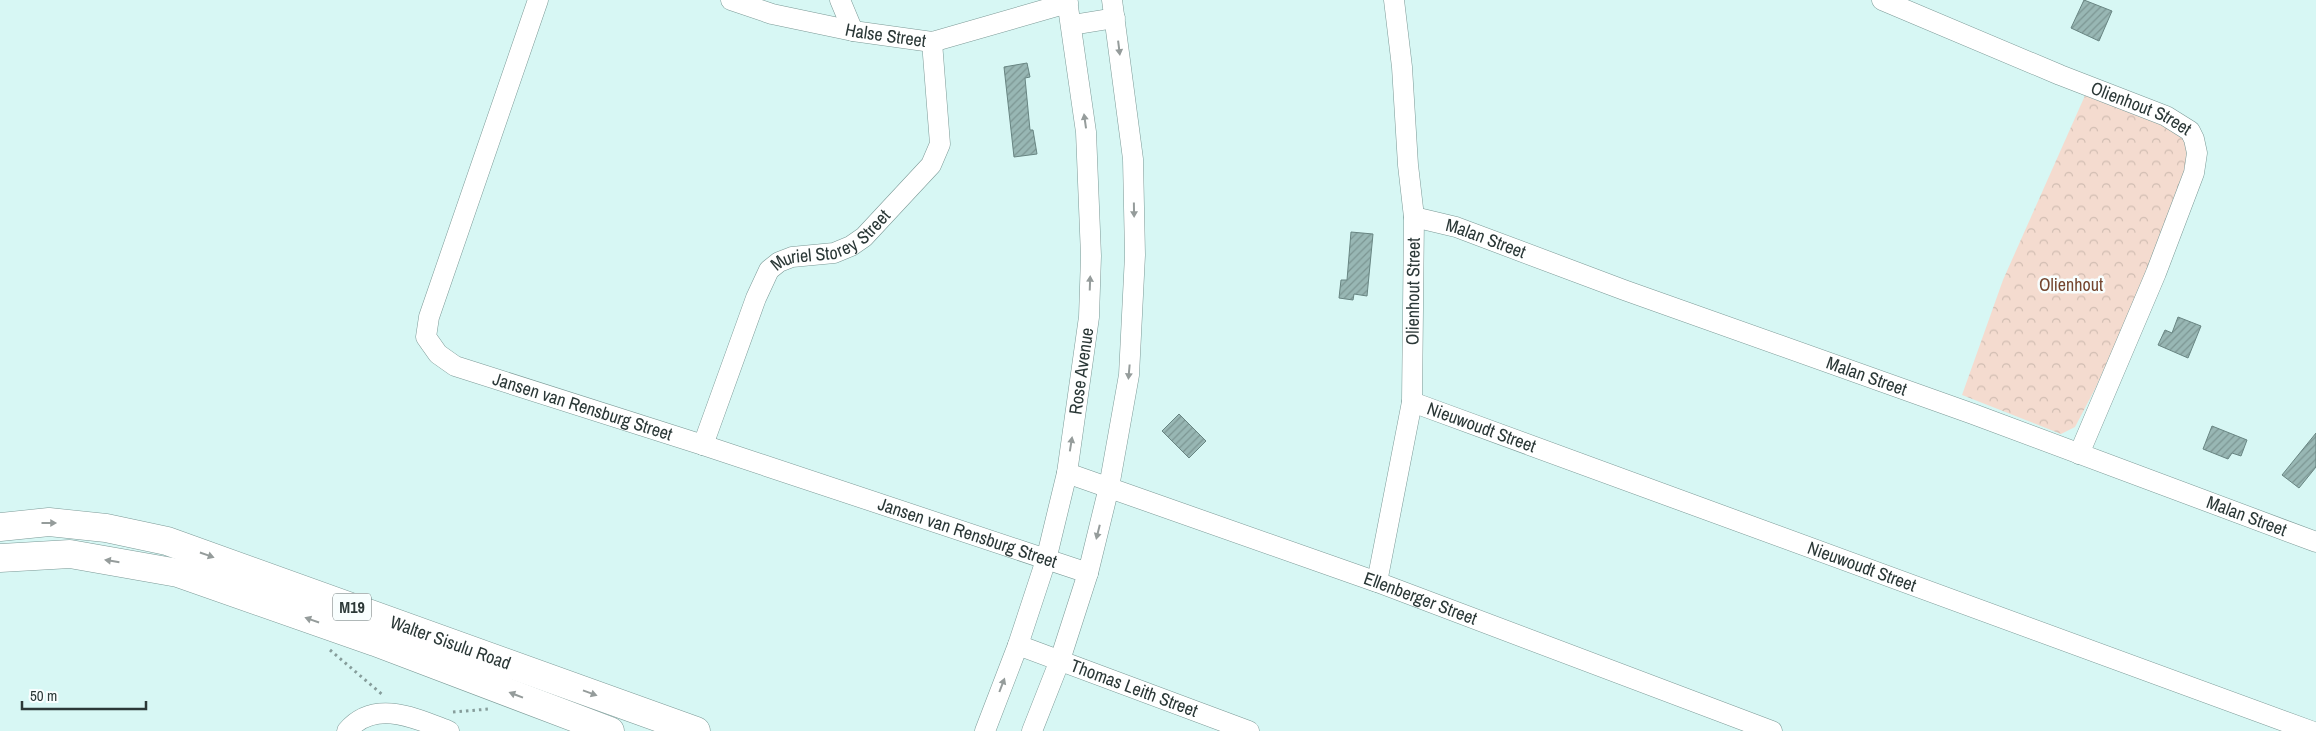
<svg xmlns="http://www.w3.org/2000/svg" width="2316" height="731" font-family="'Archivo Narrow',sans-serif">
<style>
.forest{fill:url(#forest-crowns)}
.building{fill:url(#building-hatch);stroke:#688582}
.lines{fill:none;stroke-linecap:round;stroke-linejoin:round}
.minor-casing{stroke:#7b9996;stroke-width:21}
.highway-casing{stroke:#7b9996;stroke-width:29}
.path{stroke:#869d9b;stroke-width:3;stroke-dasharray:2.5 4;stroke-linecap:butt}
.minor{stroke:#fff;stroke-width:20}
.highway{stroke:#fff;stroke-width:28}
.oneway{fill:#959c9b}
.labels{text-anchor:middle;stroke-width:5;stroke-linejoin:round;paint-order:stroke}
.shield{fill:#f8fefe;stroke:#687373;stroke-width:1}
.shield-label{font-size:16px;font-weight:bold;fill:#2b3837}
.street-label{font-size:18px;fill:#2b3837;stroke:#f8fefe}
.park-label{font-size:18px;fill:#74452e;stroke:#f8fefe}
</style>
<defs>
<pattern id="forest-crowns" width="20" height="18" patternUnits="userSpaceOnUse" patternTransform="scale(1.25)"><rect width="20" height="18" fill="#f4dbcf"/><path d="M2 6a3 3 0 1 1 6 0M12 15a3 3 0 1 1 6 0" fill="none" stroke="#d1bdb2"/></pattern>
<pattern id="building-hatch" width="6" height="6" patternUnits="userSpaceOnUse" patternTransform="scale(1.25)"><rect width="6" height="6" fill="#98b7b4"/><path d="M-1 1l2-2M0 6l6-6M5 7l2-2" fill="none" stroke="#7c9693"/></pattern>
</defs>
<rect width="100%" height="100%" fill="#d7f7f4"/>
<polygon class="forest" points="2087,91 2177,126 2193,159 2137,295 2096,387 2075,427 2061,434 1962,395 2003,280"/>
<g class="building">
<polygon points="2084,0 2112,11 2099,41 2071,28"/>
<polygon points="1027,63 1030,77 1025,78 1030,130 1033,130 1037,154 1014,157 1004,67"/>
<polygon points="1351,232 1373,234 1367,296 1354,294 1353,300 1339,298 1341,280 1347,280"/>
<polygon points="2178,317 2201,326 2188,358 2158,345 2165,330 2172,333"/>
<polygon points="1179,414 1206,441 1189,458 1162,431"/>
<polygon points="2212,426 2247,440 2241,456 2232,453 2228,459 2203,449"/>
<polygon points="2316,433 2316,467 2299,488 2282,475"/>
</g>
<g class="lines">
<defs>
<g id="minor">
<path id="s1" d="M538,0L429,317L426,337L438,354L455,366L703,445L1088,573"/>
<path id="s2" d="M731,0L772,14L853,31L932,42L1068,3"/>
<polyline points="840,0 853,31"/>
<path id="s3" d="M1882,0L2060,75L2166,116L2190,131L2194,139L2197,153L2194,173L2156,273L2079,454"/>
<polyline points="1072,25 1115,18"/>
<path id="s4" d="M1414,217L1456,227L1624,290L1973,414L2316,542"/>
<path id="s5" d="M1412,402L2311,731"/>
<path id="s6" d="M703,445L756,298L769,270L779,262L792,257L834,253L851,246L864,237L931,165L940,144L932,42"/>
<path id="s7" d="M1067,473L1377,582L1772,731"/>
<path id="s8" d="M1377,582L1412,402L1414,217L1408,165L1402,67L1394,0"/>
<path id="s9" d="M1018,645L1249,731"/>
<path d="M347,731C375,698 417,719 449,731"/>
<path id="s10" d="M985,731L1018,645L1046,560L1067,473L1089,317L1091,256L1086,132L1067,0"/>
<polyline points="1032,731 1060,660 1088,573 1109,487 1129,375 1135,255 1133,159 1112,0"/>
</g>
<g id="highway">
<path id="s11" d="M0,527L49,522L106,528L167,541L696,731"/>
<polyline points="0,558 70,554 178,573 375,642 610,731"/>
</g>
</defs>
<use href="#minor" class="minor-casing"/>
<use href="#highway" class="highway-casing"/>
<g class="path">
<polyline points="330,650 384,696"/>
<polyline points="453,712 489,709"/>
</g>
<use href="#minor" class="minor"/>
<use href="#highway" class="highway"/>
</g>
<defs><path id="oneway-solid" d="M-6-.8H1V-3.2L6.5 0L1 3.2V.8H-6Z" transform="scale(1.25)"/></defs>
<g class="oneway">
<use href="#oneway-solid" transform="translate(1119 48) rotate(83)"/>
<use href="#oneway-solid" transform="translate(1085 121) rotate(-98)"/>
<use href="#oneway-solid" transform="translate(1134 210) rotate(89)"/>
<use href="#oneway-solid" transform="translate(1090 283) rotate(-88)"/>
<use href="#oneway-solid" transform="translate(1129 372) rotate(95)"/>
<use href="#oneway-solid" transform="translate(1071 444) rotate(-81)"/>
<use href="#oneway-solid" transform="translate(49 523)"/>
<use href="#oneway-solid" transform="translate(1098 532) rotate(104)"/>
<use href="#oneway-solid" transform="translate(207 555) rotate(19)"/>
<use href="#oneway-solid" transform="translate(112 561) rotate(-171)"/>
<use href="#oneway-solid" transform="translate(312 620) rotate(-161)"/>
<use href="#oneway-solid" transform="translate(1002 685) rotate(-69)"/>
<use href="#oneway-solid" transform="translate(590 693) rotate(20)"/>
<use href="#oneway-solid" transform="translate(516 695) rotate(-159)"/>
</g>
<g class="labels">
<rect class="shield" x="333" y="593.5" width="38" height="27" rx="4"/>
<g class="shield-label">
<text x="352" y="613">M19</text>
</g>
<g class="street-label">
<text dy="6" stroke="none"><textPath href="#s2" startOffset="159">Halse Street</textPath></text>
<text dy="6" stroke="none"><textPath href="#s3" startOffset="281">Olienhout Street</textPath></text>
<text dy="6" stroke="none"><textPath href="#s4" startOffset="75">Malan Street</textPath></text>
<text dy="6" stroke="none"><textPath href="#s6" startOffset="258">Muriel Storey Street</textPath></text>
<text dy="6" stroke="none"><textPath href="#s8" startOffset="294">Olienhout Street</textPath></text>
<text dy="6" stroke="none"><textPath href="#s10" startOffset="374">Rose Avenue</textPath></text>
<text dy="6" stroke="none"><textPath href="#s4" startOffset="480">Malan Street</textPath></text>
<text dy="6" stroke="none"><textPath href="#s1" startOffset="531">Jansen van Rensburg Street</textPath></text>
<text dy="6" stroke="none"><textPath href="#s5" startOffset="74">Nieuwoudt Street</textPath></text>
<text dy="6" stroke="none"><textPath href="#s4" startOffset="885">Malan Street</textPath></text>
<text dy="6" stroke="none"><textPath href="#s1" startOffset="936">Jansen van Rensburg Street</textPath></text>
<text dy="6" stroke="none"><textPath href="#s5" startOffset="479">Nieuwoudt Street</textPath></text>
<text dy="6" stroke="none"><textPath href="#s7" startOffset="375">Ellenberger Street</textPath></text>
<text dy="6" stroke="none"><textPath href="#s11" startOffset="470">Walter Sisulu Road</textPath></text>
<text dy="6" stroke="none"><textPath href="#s9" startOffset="124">Thomas Leith Street</textPath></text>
</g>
<g class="park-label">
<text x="2071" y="291">Olienhout</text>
</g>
</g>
<path d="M22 701v8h124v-8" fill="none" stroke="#2b3837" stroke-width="2.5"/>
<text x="30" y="701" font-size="15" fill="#2b3837" stroke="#f8fefe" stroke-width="4" paint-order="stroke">50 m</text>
</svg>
